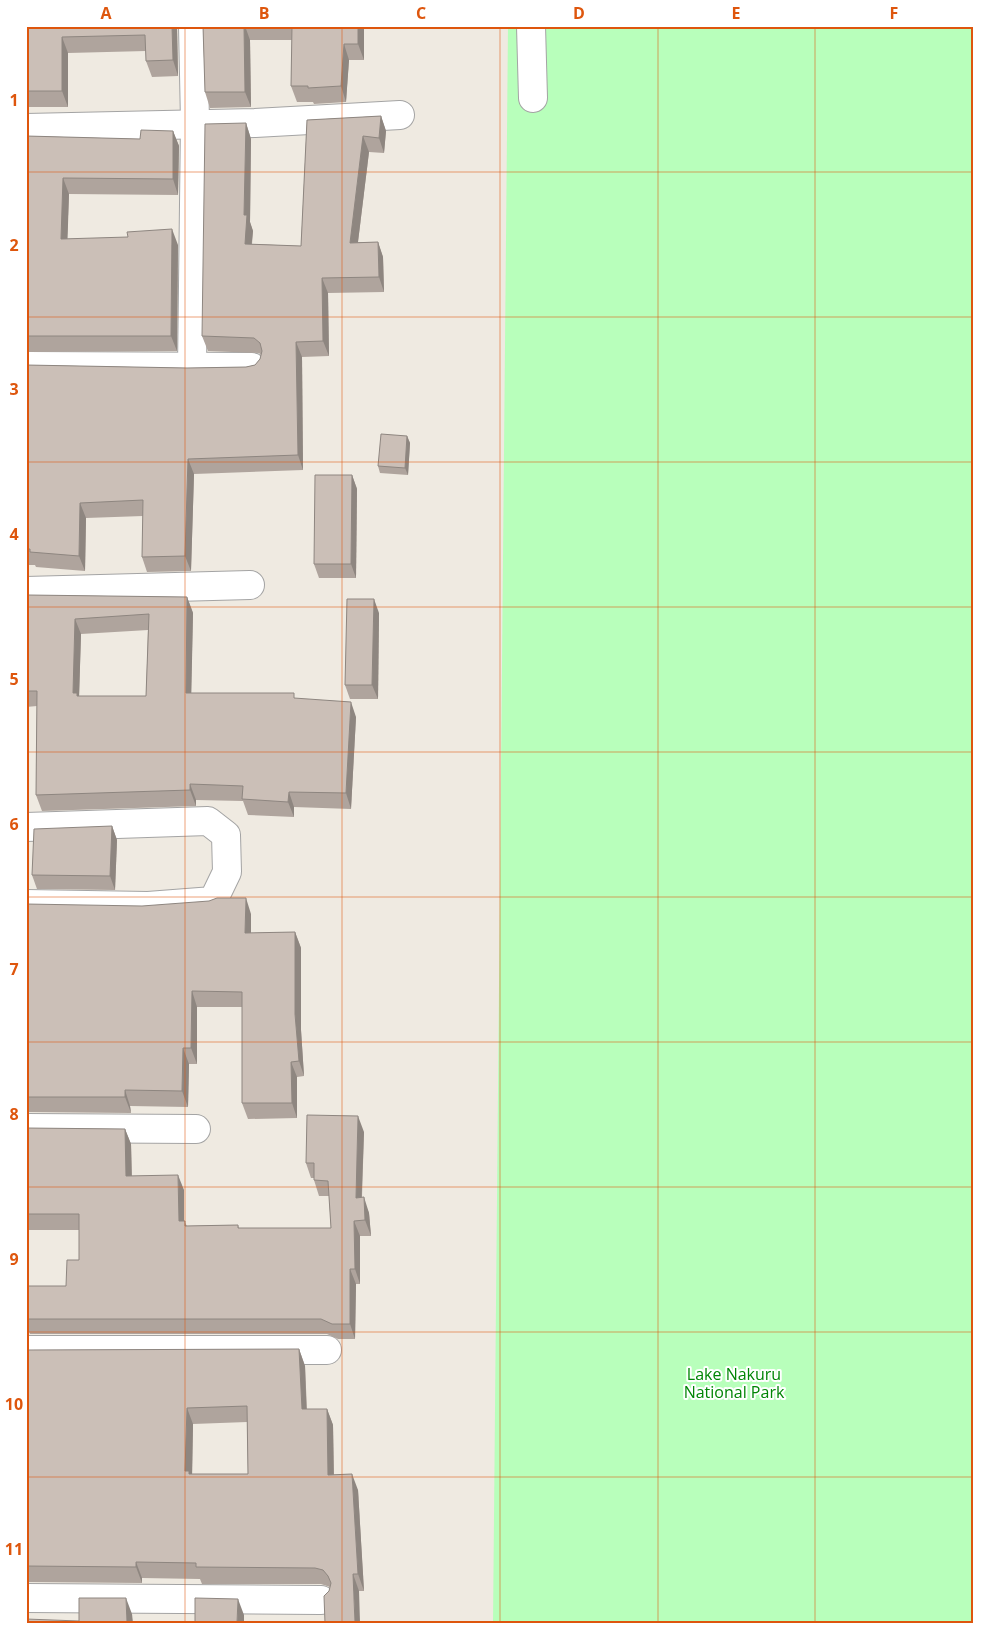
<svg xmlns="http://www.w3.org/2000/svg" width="1000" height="1649" font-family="'Open Sans',sans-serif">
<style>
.park{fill:#b8ffbb}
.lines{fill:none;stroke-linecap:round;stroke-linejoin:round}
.minor-casing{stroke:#a4a4a4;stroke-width:30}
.minor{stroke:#fff;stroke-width:28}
.wall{fill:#afa49d;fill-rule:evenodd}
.shaded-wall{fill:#8e8680}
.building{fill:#cbbfb7;stroke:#8e8680;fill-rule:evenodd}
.grid{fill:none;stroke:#de560d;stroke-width:1;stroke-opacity:0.55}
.labels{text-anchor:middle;stroke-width:4;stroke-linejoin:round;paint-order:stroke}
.park-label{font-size:16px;fill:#008505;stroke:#fff}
.neatline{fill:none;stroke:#de560d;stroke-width:2}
.grid-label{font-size:16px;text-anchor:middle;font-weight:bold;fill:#de560d}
</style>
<rect width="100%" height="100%" fill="#efeae1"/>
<polygon class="park" points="508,26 974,26 974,1623 493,1623"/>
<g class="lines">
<defs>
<g id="minor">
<polyline points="531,26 533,98"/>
<polyline points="26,128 255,123 400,115"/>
<polyline points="26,366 252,367"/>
<polyline points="192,368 195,122 193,26"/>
<polyline points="26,591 250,585"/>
<polyline points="26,827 208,821 226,835 227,872 213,901 148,906 26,904"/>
<polyline points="26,1128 196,1129"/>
<polyline points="26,1350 327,1350"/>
<polyline points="26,1598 321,1600"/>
</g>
</defs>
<use href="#minor" class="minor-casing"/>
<use href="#minor" class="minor"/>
</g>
<g class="wall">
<polygon points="26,26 177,26 178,76 152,77 146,61 146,51 68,53 68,107 28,107 26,102"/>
<polygon points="203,26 364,26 364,60 349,60 346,102 314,104 313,102 297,102 291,86 292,40 250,40 251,107 210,108 205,92"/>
<polygon points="381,116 386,131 384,153 369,152 358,242 378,242 383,257 384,292 328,293 329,356 302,357 303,470 194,474 191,571 147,572 142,557 143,516 86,518 85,571 36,567 35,565 26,565 26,365 187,368 246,367 255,365 260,359 261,355 259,353 208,351 202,336 246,123 251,139 250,222 253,231 252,244 301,246 307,120"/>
<polygon points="173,131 179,146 178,195 69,194 67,239 178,245 177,351 26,352 26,136 140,139"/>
<polygon points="407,436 410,443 408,475 380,473 378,466"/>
<polygon points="352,475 357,489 356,578 319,578 314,564"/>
<path d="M28,595L187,597L193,613L191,693L296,699L356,717L351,809L294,807V817L248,815L243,801L196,800V806L42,811L36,795L37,706L26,707V645ZM148,630L146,696H79L81,634Z"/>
<polygon points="379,613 378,699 350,699 345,685"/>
<polygon points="112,826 117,840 115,890 37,889 32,875"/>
<polygon points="26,904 251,914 251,933 295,932 301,948 301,1030 304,1076 297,1077 297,1118 248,1119 242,1103 242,1007 197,1007 197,1064 189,1064 188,1107 130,1106 131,1113 26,1112"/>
<path d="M26,1128L125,1129L131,1144L132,1176L184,1190V1221L187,1226L238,1225L239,1228H331L329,1196H319L314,1180V1178H311L306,1163L364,1132L362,1197L369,1213L371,1236H360V1284H356L355,1339H338L327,1334H30L26,1325ZM28,1230H79V1260L66,1286H27Z"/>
<path d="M299,1349L305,1366L307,1409H327L333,1425L334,1475L358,1490L364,1591H329L330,1587L321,1584H202L200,1579L142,1578V1583L27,1582L26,1350ZM247,1422L248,1474H192L193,1424Z"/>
</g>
<g class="shaded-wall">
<polygon points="172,26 177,26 178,76 173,60"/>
<polygon points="244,26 245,26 250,40 251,107 245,92"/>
<polygon points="358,26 364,26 364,60 358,44"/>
<polygon points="62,37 68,53 68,107 62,91"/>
<polygon points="344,44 349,60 346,102 341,86"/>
<polygon points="381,116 386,131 384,153 379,138"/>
<polygon points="246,123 251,139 250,222 253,231 250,259 245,244 244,215"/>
<polygon points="173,131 179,146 178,195 173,179"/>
<polygon points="363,136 369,152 356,258 350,243"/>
<polygon points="63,178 69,194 67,255 61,239"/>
<polygon points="172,229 178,245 177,351 171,336"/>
<polygon points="378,242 383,257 384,292 379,277"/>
<polygon points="322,278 328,293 329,356 323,341"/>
<polygon points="296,342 302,357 303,470 298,455"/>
<polygon points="407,436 410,443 408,475 405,468"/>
<polygon points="188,459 194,474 191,571 185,556"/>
<polygon points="352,475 357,489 356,578 351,564"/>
<polygon points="80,503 86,518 85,571 79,556"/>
<polygon points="187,597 193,613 191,708 186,693"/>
<polygon points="374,599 379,613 378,699 372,685"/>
<polygon points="75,619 81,634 79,698 73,693"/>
<polygon points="351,702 356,717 351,809 346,793"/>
<polygon points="190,784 196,800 196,806 190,790"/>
<polygon points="289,792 294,807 294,817 288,802"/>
<polygon points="112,826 117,840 115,890 110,876"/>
<polygon points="246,898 251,914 251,949 245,933"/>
<polygon points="295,932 301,948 301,1030 304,1076 299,1061 295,1014"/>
<polygon points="192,991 197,1007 197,1064 191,1048"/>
<polygon points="183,1048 189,1064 188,1107 182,1091"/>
<polygon points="291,1062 297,1077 297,1118 292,1103"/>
<polygon points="125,1090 130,1106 131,1113 125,1097"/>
<polygon points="358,1116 364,1132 361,1213 356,1198"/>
<polygon points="125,1129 131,1144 132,1192 126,1176"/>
<polygon points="178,1175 184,1190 184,1237 179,1221"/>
<polygon points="364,1197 369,1213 371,1236 365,1220"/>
<polygon points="354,1221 360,1236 360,1284 355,1269"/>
<polygon points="26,1226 28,1230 27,1292 26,1289"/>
<polygon points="350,1269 356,1284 355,1339 350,1324"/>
<polygon points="299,1349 305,1366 307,1426 302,1409"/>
<polygon points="187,1408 193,1424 192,1479 185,1471"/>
<polygon points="327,1409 333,1425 334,1491 328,1475"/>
<polygon points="352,1474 358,1490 364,1591 358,1574"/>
<polygon points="136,1562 142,1578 142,1583 136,1567"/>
<polygon points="353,1574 359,1591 360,1623 355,1623"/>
<polygon points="126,1598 132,1614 133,1623 127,1623"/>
<polygon points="238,1599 244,1615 244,1623 237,1623"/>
<polygon points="26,1607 29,1614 28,1623 26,1623"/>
</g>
<g class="building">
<polygon points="26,26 172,26 173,60 146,61 145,35 62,37 62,91 26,91"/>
<polygon points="203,26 244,26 245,92 205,92"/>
<polygon points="292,26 358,26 358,44 344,44 341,86 308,88 308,86 291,86"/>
<polygon points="381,116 379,138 363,136 350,243 378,242 379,277 322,278 323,341 296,342 298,455 188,459 185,556 142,557 143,500 80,503 79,556 30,552 30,549 26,549 26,365 187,368 246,367 255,365 260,359 262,351 260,343 254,338 202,336 205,124 246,123 244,215 247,215 245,244 301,246 307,120"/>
<polygon points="141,130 173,131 173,179 63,178 61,239 128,237 127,232 172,229 171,336 26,336 26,136 140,139"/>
<polygon points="381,434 407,436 405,468 378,466"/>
<polygon points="315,475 352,475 351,564 314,564"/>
<path d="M28,595L187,597L186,693H294V698L351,702L346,793L289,792L288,802L242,799L243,786L190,784V790L36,795L37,691H26ZM149,614L146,696H77V693H73L75,619Z"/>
<polygon points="347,599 374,599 372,685 345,685"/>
<polygon points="112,826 110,876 32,875 34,829"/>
<polygon points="217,898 246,898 245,933 295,932 295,1014 299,1061 291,1062 292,1103 242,1103 242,992 192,991 191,1048 183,1048 182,1091 125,1090 125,1097 26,1097 26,904 142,906 209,901"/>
<polygon points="307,1115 358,1116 356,1198 364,1197 365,1220 354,1221 355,1269 350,1269 350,1324 332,1324 321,1319 26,1319 26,1286 66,1286 67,1260 79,1260 79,1214 26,1214 26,1128 125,1129 126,1176 178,1175 179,1221 185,1221 185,1226 238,1225 238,1228 331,1228 328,1181 314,1180 314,1163 306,1163"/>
<path d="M299,1349L302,1409H327L328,1475L352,1474L358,1574H353L355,1623H325L324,1596L329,1591L331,1583L328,1576L323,1570L315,1568L196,1567V1563L136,1562V1567L26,1566V1350ZM247,1406L248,1474H189V1471H185L187,1408Z"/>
<polygon points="79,1598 126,1598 127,1623 26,1623 26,1619 79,1621"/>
<polygon points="195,1598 238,1599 237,1623 195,1623"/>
</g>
<path class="grid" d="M185,26V1623M342,26V1623M500,26V1623M658,26V1623M815,26V1623M26,172H974M26,317H974M26,462H974M26,607H974M26,752H974M26,897H974M26,1042H974M26,1187H974M26,1332H974M26,1477H974"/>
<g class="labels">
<g class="park-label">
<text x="734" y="1380">Lake Nakuru<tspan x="734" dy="18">National Park</tspan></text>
</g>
</g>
<rect width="1000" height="1649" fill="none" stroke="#ffffff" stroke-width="55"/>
<rect x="28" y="28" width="944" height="1594" class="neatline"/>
<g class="grid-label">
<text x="106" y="19">A</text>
<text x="264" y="19">B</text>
<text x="421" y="19">C</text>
<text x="579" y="19">D</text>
<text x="736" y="19">E</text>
<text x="894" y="19">F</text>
<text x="14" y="106">1</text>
<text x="14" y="251">2</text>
<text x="14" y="395">3</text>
<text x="14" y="540">4</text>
<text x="14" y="685">5</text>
<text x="14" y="830">6</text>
<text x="14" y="975">7</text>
<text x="14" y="1120">8</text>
<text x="14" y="1265">9</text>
<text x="14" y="1410">10</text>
<text x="14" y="1555">11</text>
</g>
</svg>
